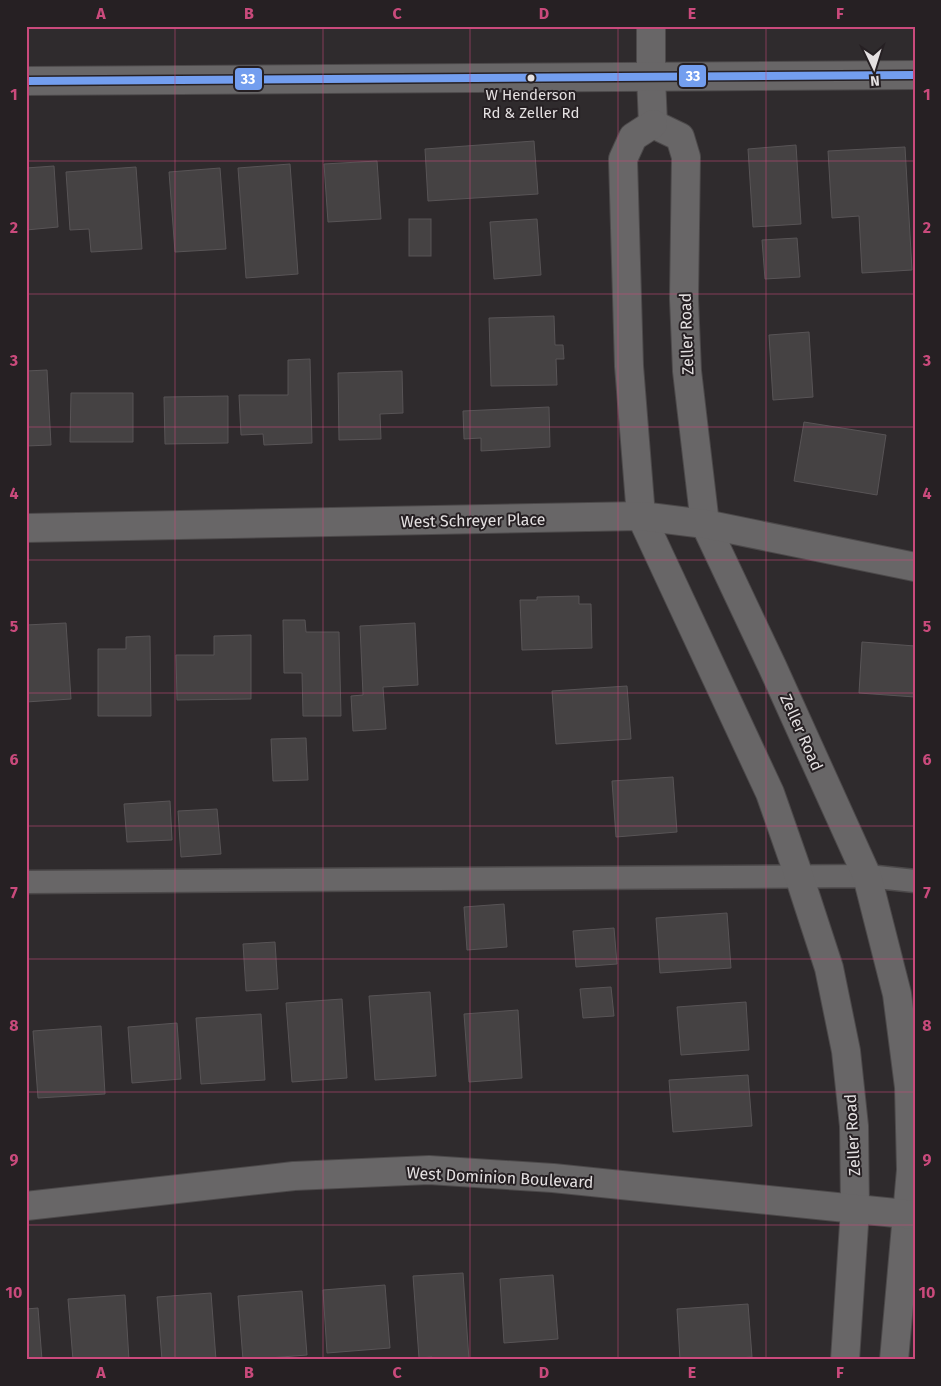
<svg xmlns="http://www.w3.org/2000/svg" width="941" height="1386" font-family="'Fira Sans',sans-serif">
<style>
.building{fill:#454243;stroke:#585456}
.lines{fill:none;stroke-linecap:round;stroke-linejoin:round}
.lane-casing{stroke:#4c494a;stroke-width:25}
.street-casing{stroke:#4c494a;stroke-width:30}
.secondary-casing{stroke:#4c494a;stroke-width:30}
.lane{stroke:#686667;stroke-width:22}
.street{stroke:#686667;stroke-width:28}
.secondary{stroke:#686667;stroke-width:28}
.bus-1-casing{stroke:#262023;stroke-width:11}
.bus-1{stroke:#739eef;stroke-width:8}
.grid{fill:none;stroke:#ca4a7c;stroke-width:1;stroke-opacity:0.55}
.bus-dot{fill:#e4e0e1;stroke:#262023;stroke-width:2}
.labels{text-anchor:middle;stroke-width:4;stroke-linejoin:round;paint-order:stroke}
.bus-label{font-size:15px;fill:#e4e0e1;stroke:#262023}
.street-label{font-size:16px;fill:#e4e0e1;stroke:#262023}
.line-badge{stroke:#262023;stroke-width:2}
.badge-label{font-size:14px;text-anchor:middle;font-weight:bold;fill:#fff}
.neatline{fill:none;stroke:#ca4a7c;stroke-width:2}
.grid-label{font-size:16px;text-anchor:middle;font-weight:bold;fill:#ca4a7c}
</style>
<rect width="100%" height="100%" fill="#2f2b2d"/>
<g class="building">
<polygon points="534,141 538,194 428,201 425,149"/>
<polygon points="796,145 801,224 753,227 748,149"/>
<polygon points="905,147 912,270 862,273 859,216 832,218 828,151"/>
<polygon points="377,161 381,219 328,222 324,164"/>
<polygon points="290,164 298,274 246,278 238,168"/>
<polygon points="54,166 58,227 26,230 26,168"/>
<polygon points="136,167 142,249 91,252 89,229 70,230 66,172"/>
<polygon points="220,168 226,249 175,252 169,172"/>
<rect x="409" y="219" width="22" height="37"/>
<polygon points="537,219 541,275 494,279 490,222"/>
<polygon points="797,238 800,277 765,279 762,240"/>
<polygon points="554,316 555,345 563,345 564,359 556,359 557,385 491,386 489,318"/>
<polygon points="809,332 813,397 773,400 769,335"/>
<polygon points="310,359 312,443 264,445 263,434 241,435 239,395 288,395 288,360"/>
<polygon points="47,370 51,445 26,446 26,371"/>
<polygon points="402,371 403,413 380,414 381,439 339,440 338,373"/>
<polygon points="71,393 133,393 133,442 70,442"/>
<polygon points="228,396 228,443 165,444 164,397"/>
<polygon points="549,407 550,447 481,451 481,438 464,439 463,411"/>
<polygon points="804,422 886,435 877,495 794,481"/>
<polygon points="579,596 579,604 591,604 592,648 522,650 520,600 537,600 537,597"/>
<polygon points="283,620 305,620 306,632 339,632 341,716 303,716 302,673 284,673"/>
<polygon points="66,623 71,699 26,702 26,625"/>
<polygon points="415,623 418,685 383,687 386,729 353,731 351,696 363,695 360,626"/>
<polygon points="251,635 251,699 177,700 176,655 214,655 214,636"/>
<polygon points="150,636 151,716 98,716 98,649 126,649 126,637"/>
<polygon points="862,642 915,646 915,697 859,693"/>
<polygon points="627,686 631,739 556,744 552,691"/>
<polygon points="306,738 308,780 273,781 271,739"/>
<polygon points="673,777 677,832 616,837 612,781"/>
<polygon points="170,801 172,840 127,842 124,804"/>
<polygon points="217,809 221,854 181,857 178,811"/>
<polygon points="504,904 507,947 467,950 464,907"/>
<polygon points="727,913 731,968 660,973 656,918"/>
<polygon points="614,928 617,964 576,967 573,931"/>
<polygon points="275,942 278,989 246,991 243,944"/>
<polygon points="611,987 614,1016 583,1018 580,989"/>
<polygon points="430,992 436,1076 375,1080 369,996"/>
<polygon points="342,999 347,1078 292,1082 286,1003"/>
<polygon points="746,1002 749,1050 681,1055 677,1007"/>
<polygon points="518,1010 522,1078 469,1082 464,1014"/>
<polygon points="261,1014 265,1080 201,1084 196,1018"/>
<polygon points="177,1023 181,1079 132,1083 128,1027"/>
<polygon points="101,1026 105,1094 38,1098 33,1031"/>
<polygon points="748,1075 752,1126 673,1132 669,1080"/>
<polygon points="463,1273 469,1360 432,1360 432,1357 419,1358 413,1276"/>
<polygon points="553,1275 558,1339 504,1343 500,1279"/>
<polygon points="385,1285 390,1348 327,1353 323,1290"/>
<polygon points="302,1291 307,1355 243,1360 238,1296"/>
<polygon points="211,1293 216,1360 162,1360 157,1297"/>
<polygon points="125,1295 129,1360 73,1360 68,1299"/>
<polygon points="748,1304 752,1357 711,1360 680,1360 677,1309"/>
<polygon points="38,1308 42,1360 26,1360 26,1309"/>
</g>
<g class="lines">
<defs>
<polyline id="lane" points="26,882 867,876 915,881"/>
<g id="street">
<polyline points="651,26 651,77 653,124"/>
<polyline points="653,124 680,137 686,157 684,299 687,371 705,524 772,666 867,876 897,994 909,1087 911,1170 894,1360"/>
<polyline points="653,124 633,137 623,159 629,366 641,516 770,793 799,876 829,968 846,1051 854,1126 855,1209 845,1360"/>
<polyline points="26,528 641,516 705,524 915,567"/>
<polyline points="26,1206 294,1176 429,1170 553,1178 915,1215"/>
</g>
<polyline id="secondary" points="26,81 915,75"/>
</defs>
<use href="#lane" class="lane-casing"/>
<use href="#street" class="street-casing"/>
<use href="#secondary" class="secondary-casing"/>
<use href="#lane" class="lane"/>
<use href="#street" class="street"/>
<use href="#secondary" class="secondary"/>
<defs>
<polyline id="bus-1" points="26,81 915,75"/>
</defs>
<use href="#bus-1" class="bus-1-casing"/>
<use href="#bus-1" class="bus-1"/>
</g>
<path class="grid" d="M175,26V1360M323,26V1360M470,26V1360M618,26V1360M766,26V1360M26,161H915M26,294H915M26,427H915M26,560H915M26,693H915M26,826H915M26,959H915M26,1092H915M26,1225H915"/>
<circle class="bus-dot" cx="531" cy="78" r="4.5"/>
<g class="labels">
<g class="bus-label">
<text x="531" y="100">W Henderson<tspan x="531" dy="18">Rd &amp; Zeller Rd</tspan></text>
</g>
<g class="street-label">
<text transform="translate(686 334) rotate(-92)" y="6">Zeller Road</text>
<text transform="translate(473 520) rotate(-1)" y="6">West Schreyer Place</text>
<text transform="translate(802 732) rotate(66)" y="6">Zeller Road</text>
<text transform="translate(852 1135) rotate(-93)" y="6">Zeller Road</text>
<text transform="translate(500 1177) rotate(3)" y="6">West Dominion Boulevard</text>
</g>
</g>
<g class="line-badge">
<rect x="678" y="64" width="29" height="24" rx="5" fill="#739eef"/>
<rect x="234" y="67" width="29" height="24" rx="5" fill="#739eef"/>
</g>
<g class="badge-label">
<text x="693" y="81">33</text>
<text x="248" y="84">33</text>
</g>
<rect width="941" height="1386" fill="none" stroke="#262023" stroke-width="55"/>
<g transform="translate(874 68) rotate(176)" stroke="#262023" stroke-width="4" paint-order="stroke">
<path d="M0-4L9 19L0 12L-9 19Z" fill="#e4e0e1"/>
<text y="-8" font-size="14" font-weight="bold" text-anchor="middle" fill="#e4e0e1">N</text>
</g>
<rect x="28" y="28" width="886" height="1330" class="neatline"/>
<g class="grid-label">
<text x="101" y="19">A</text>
<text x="249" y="19">B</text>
<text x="397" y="19">C</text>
<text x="544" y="19">D</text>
<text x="692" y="19">E</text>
<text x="840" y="19">F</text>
<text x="14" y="100">1</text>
<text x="927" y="100">1</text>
<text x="14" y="233">2</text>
<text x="927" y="233">2</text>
<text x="14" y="366">3</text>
<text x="927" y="366">3</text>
<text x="14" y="499">4</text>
<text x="927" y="499">4</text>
<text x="14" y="632">5</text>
<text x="927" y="632">5</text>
<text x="14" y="765">6</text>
<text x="927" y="765">6</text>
<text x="14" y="898">7</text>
<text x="927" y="898">7</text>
<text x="14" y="1031">8</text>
<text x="927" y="1031">8</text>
<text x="14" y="1165">9</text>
<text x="927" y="1165">9</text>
<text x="14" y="1298">10</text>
<text x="927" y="1298">10</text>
<text x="101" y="1378">A</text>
<text x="249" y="1378">B</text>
<text x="397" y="1378">C</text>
<text x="544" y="1378">D</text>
<text x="692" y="1378">E</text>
<text x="840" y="1378">F</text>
</g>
</svg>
